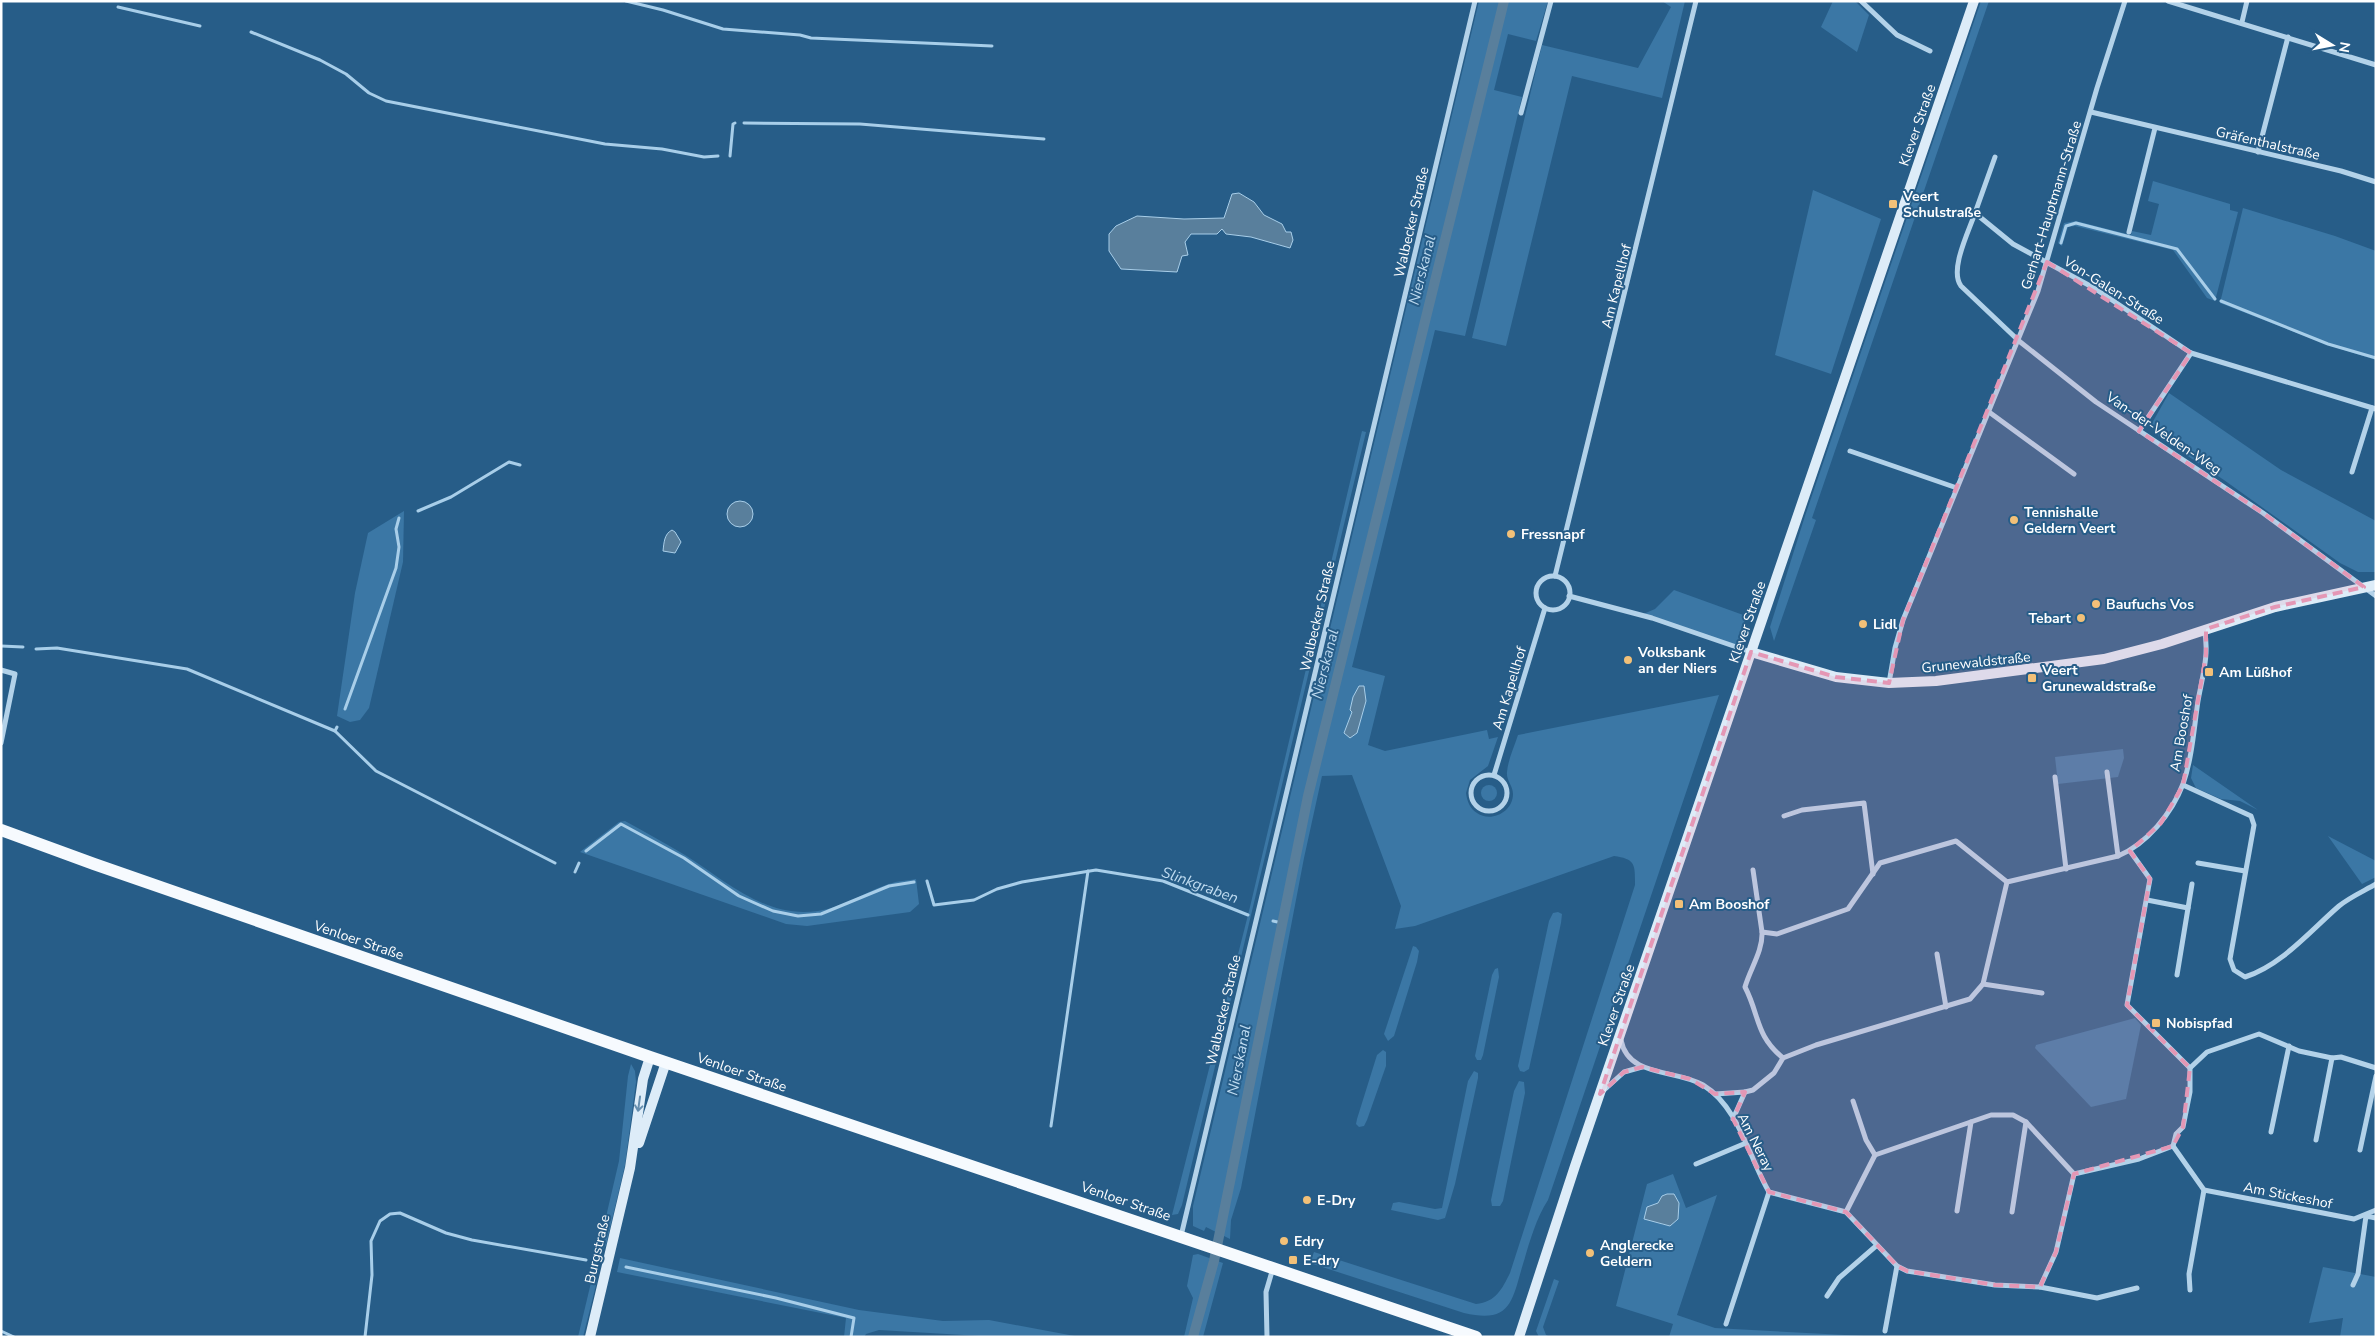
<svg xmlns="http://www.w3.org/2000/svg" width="2377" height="1338" font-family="'Nunito Sans',sans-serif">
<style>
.green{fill:#3b77a5;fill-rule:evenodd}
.water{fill:#597f9c;stroke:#a8cee9}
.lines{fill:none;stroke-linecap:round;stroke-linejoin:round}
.stream{stroke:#a8cee9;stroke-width:3}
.canal{stroke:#597f9c;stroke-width:10}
.street{stroke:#b3d2e9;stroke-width:5}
.secondary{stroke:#ddecf8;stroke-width:10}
.primary{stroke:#f6fafe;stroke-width:12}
.oneway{stroke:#678faf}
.marked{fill:#e497b5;fill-opacity:0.2;stroke:#e497b5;stroke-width:4;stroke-dasharray:10 6;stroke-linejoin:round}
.poi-dot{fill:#f2c078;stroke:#275d88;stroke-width:2}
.labels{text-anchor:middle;stroke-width:4;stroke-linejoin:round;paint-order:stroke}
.street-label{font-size:14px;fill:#fff;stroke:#275d88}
.poi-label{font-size:14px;font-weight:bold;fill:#fff;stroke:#275d88;text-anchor:start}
.water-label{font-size:15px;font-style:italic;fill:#bfdbf0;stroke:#275d88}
</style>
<rect width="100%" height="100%" fill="#275d88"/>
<g class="green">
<path d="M1479,1H1548L1536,41L1508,34L1494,90L1522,97L1465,336L1435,330L1352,667L1385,676L1368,745L1385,751L1487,730L1489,739L1498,737L1488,766L1470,780L1466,793C1467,801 1470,809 1477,813C1491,823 1513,812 1513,794C1513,786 1506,780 1507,772C1508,760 1514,747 1518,735L1719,695L1548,1200C1536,1218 1529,1244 1523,1264C1512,1301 1511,1324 1464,1313L1310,1263L1314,1252L1476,1304C1496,1302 1502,1289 1510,1273L1635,885C1635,865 1636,859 1614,856L1415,926L1395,929L1401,906L1352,775L1322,776L1304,858L1241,1188L1231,1220L1230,1239L1206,1227L1204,1231L1193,1226V1206Z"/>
<polygon points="1662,1 1685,1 1662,98 1572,76 1506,346 1472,338 1542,45 1638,68 1671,7"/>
<polygon points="1833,1 1855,1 1869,15 1857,52 1821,27"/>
<polygon points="1981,1 1989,1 1812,518 1816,520 1774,641 1770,627 1805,516"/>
<polygon points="2153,181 2230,204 2230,210 2238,212 2215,301 2207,298 2173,250 2075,226 2068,227 2062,246 2058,243 2064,223 2076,221 2131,235 2132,231 2151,235 2159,204 2148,201"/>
<polygon points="1813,190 1881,219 1831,374 1775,355"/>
<polygon points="2243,208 2335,236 2376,251 2376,360 2328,345 2220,303"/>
<polygon points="2169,393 2281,470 2376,521 2376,572 2358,572 2340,563 2224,480 2159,437 2151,425"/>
<polygon points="1362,431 1366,432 1182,1205 1178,1214 1172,1215 1250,907"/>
<polygon points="404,511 403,562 369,708 360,720 350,722 337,716 355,593 368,533"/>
<polygon points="1674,590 1746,616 1736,647 1641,615 1655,609"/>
<polygon points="2123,749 2124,758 2118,777 2058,784 2055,757"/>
<polygon points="2193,765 2258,810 2240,801 2221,799 2196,788 2191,778"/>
<circle cx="1489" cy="793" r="8"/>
<path d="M625,821C645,832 665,843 685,855C726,881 766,919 818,911C842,908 863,893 886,885C895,881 906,881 916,879L919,904L910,912L807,926L786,924L580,852L619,822Z"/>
<polygon points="2328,836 2376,861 2376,877 2362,884"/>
<polygon points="1558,912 1562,914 1561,923 1529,1069 1524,1072 1520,1071 1518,1066 1549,921 1553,913"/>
<polygon points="1413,946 1416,947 1419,951 1417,962 1394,1036 1388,1041 1384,1034"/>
<polygon points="1498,968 1499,977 1483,1055 1481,1060 1477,1060 1475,1056 1492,975 1495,969"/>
<polygon points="2135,1018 2141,1025 2126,1099 2091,1107 2035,1048 2036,1045"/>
<polygon points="1383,1050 1386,1052 1386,1066 1367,1120 1364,1126 1359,1127 1356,1124 1357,1119 1377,1055"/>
<polygon points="631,1064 635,1071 636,1082 625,1165 606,1245 602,1251 598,1251 619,1161 628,1076"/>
<polygon points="1474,1071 1478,1073 1478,1078 1455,1184 1445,1218 1438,1220 1391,1210 1393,1203 1399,1202 1435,1209 1442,1208 1468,1081"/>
<polygon points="1519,1081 1524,1082 1525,1093 1503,1201 1500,1206 1492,1206 1491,1200 1514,1091"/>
<path d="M1673,1174L1686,1208L1717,1195L1677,1315L1715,1328L1883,1337H1669L1673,1324L1616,1306L1647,1184ZM1667,1194H1674L1664,1225L1654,1221C1656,1211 1656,1198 1667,1194Z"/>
<polygon points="1198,1254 1223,1263 1203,1337 1184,1337 1193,1298 1187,1286 1193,1255"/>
<polygon points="620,1258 859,1310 943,1321 989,1320 1080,1337 997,1337 879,1330 866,1334 864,1337 844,1337 846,1318 617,1272"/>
<polygon points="2323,1267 2376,1277 2376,1337 2340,1337 2343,1318 2309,1323"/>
<polygon points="594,1270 597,1281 583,1337 578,1337"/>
<polygon points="1554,1279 1559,1281 1543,1327 1546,1335 1550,1337 1539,1337 1536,1331"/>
</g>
<g class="water">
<polygon points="1239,193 1254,202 1264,215 1282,224 1286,232 1291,232 1293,240 1290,248 1251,237 1226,234 1222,229 1217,234 1191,234 1185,242 1188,255 1182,256 1177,272 1121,269 1109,251 1109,234 1116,226 1137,216 1184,219 1224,218 1232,194"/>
<circle cx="740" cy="514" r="13"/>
<path d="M672,530L675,532L681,542L675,553L663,551C664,543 664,534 672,530Z"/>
<polygon points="1359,686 1364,686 1366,701 1357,733 1350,738 1344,733 1352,712 1350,710 1353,697"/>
<polygon points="1667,1194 1674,1194 1679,1203 1678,1219 1670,1226 1644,1219 1647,1207 1658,1203 1662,1196"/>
</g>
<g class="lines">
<g class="stream">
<polyline points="626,1 663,10 723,29 800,35 811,38 992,46"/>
<polyline points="118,7 200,26"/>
<polyline points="251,32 320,60 346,74 369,93 386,101 605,144 662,149 704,157 718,156"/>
<polyline points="744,123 860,124 1044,139"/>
<polyline points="730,156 733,124 735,123"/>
<polyline points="2061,243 2066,226 2076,223 2177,249 2215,299"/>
<polyline points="2221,301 2328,344 2376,358"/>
<polyline points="418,511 451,497 509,462 520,465"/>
<polyline points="1,646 23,647"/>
<polyline points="36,649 57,648 187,669 335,731"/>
<polyline points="345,709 396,568 399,547 396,529 399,518"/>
<polyline points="337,727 335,731 376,771 555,863"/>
<polyline points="586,851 621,824 684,858 739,896 773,911 798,916 821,914 889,886 914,882"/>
<polyline points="575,872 579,863"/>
<polyline points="927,881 934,905 974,900 997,889 1022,882 1096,870 1163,881 1248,915"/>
<polyline points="1273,921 1282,923"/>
<polyline points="1051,1126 1088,871"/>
<polyline points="626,1267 776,1298 854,1318 851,1337"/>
<polyline points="1,1331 14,1337"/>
<polyline points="365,1337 372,1275 371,1241 380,1221 390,1214 400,1213 446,1233 472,1240 586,1260"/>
</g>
<polyline class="canal" points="1193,1337 1214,1261 1308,796 1504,1"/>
<g class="street">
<polyline points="1861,1 1897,35 1930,51"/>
<polyline points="2168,1 2376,65"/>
<polyline points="2242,22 2247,1"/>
<polyline points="2091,112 2341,171 2376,182"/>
<polyline points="1521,113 1551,1"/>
<polyline points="2258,152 2288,37"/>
<polyline points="1975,213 1995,157"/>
<polyline points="2129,232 2155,128"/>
<path d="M2376,409L2191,353L2094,288L2013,244L1975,213C1969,231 1949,270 1961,286L2019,341L2096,402L2263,513L2376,596"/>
<polyline points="1989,412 2074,474"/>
<polyline points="2139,431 2191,353"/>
<polyline points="1850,451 1957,488"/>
<polyline points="2352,472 2372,408"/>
<polyline points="1555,576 1696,1"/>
<circle cx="1553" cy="593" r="17"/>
<polyline points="1569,596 1652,618 1751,652"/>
<polyline points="1,670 15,674 1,743"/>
<polyline points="1889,683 1895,648 1903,620 2038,291 2097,88 2125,1"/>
<polyline points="2107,772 2118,856"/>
<circle cx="1489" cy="793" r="18"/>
<polyline points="1494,775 1545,608"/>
<polyline points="2055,777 2066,869"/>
<path d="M2183,785L2251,816L2254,825L2230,959L2234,970L2245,977C2282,965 2310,931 2339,906C2350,897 2364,891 2376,884"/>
<polyline points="1784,816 1802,810 1864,803 1873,874"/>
<polyline points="2130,851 2150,879 2127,1005 2190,1068"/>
<polyline points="2198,863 2245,871"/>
<polyline points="1753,870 1762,932"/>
<polyline points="2147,900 2188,908"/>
<polyline points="1937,954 1946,1007"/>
<polyline points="2177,975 2192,884"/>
<polyline points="1983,984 2042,993"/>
<path d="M1621,1040C1628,1078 1677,1069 1703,1085C1739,1107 1749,1158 1769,1192L1846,1212L1897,1266L1907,1271L1995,1285L2040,1287L2056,1252L2074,1174L2026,1122L2013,1115H1991L1875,1155L1846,1212"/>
<path d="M1783,1058C1755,1035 1760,1016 1745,987C1750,969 1763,951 1762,932L1777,934L1848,909L1880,863L1956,841L2007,882"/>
<polyline points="1603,1091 1624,1072 1642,1067"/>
<polyline points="1715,1094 1745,1092"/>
<polyline points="1853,1101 1866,1140 1875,1155"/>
<path d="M1733,1119L1745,1092L1753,1090L1774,1073L1783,1058L1816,1045L1970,999L1983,984L2007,882L2118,856C2147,844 2172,813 2183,784C2192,759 2194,728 2198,701C2202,678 2210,653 2204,629"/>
<polyline points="2271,1132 2289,1046"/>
<polyline points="2316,1140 2332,1058"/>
<polyline points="2173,1146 2176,1134 2183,1127 2190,1092 2190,1068 2207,1052 2259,1034 2299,1051 2332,1058 2341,1057 2376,1068"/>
<polyline points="2360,1150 2376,1076"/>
<polyline points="1696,1164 1746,1143"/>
<polyline points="2074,1174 2139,1159 2173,1146 2204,1190 2354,1219 2376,1210"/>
<polyline points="1957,1211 1971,1122"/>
<polyline points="2012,1212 2026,1122"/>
<polyline points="1181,1236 1475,1"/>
<polyline points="2353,1285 2358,1274 2366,1216 2376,1218"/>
<polyline points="2040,1287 2097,1298 2137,1288"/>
<polyline points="2190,1290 2189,1274 2204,1190"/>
<polyline points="1827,1296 1839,1278 1876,1246"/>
<polyline points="1726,1324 1769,1192"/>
<polyline points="1885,1331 1897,1266"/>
<polyline points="1267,1337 1266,1292 1273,1268"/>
</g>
<g class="secondary">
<polyline points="1751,652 1836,677 1889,683 1936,681 2104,659 2162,644 2275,607 2376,585"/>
<polyline points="639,1143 666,1062"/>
<polyline points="590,1337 630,1168 643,1079 650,1057"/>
<polyline points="1519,1337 1575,1166 1974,1"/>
</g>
<polyline class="primary" points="1,830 94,864 650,1057 1476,1337"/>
</g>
<defs><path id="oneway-shaft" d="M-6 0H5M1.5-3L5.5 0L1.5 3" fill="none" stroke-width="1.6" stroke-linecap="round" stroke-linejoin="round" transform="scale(1.25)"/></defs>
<use class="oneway" href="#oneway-shaft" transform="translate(639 1104) rotate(98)"/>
<path class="marked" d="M2047,262L2191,353L2139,431L2263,513L2364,587L2275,607L2206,629V655L2183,785L2161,823L2130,851L2150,879L2127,1005L2190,1068L2183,1127L2173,1146L2074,1174L2056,1252L2040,1287L1995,1285L1907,1271L1897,1266L1846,1212L1769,1192L1733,1119L1745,1092L1715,1094L1690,1079L1642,1067L1624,1072L1600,1094L1751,652L1836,677L1889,683L1903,620Z"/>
<g class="poi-dot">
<rect x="1888" y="199" width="10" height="10" rx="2.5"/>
<circle cx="2014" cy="520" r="5"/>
<circle cx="1511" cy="534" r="5"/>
<circle cx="2096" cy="604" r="5"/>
<circle cx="2081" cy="618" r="5"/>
<circle cx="1863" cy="624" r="5"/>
<circle cx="1628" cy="660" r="5"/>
<rect x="2204" y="667" width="10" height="10" rx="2.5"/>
<rect x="2027" y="673" width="10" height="10" rx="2.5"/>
<rect x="1674" y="899" width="10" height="10" rx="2.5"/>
<rect x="2151" y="1018" width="10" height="10" rx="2.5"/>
<circle cx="1307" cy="1200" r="5"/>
<circle cx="1284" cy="1241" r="5"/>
<circle cx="1590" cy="1253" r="5"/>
<rect x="1288" y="1255" width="10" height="10" rx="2.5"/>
</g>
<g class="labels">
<g class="street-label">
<text transform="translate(1917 125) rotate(-71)" y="5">Klever Straße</text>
<text transform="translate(2268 143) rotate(13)" y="5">Gräfenthalstraße</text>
<text transform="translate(2051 205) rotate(-73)" y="5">Gerhart-Hauptmann-Straße</text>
<text transform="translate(1411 222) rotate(-77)" y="5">Walbecker Straße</text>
<text transform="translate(1616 286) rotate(-76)" y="5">Am Kapellhof</text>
<text transform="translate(2114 290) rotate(32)" y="5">Von-Galen-Straße</text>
<text transform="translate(2164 433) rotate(34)" y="5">Van-der-Velden-Weg</text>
<text transform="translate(1317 616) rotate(-77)" y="5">Walbecker Straße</text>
<text transform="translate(1747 622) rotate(-71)" y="5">Klever Straße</text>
<text transform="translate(1976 662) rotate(-6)" y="5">Grunewaldstraße</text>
<text transform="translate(1509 688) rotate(-73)" y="5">Am Kapellhof</text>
<text transform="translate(2181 733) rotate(-80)" y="5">Am Booshof</text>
<text transform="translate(359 940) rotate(19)" y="5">Venloer Straße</text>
<text transform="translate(1616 1005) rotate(-71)" y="5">Klever Straße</text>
<text transform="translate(1223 1010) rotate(-77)" y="5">Walbecker Straße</text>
<text transform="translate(742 1072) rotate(19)" y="5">Venloer Straße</text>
<text transform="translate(1756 1142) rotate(63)" y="5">Am Neray</text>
<text transform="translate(2288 1195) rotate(11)" y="5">Am Stickeshof</text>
<text transform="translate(1126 1201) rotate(19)" y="5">Venloer Straße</text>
<text transform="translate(597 1249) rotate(-77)" y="5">Burgstraße</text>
</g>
<g class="poi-label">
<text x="1903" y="201">Veert<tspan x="1903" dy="16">Schulstraße</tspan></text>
<text x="2024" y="517">Tennishalle<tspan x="2024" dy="16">Geldern Veert</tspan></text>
<text x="1521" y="539">Fressnapf</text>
<text x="2106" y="609">Baufuchs Vos</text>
<text x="2071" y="623" text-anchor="end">Tebart</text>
<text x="1873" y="629">Lidl</text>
<text x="1638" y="657">Volksbank<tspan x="1638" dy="16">an der Niers</tspan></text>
<text x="2042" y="675">Veert<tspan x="2042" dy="16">Grunewaldstraße</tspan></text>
<text x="2219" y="677">Am Lüßhof</text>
<text x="1689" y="909">Am Booshof</text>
<text x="2166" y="1028">Nobispfad</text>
<text x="1317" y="1205">E-Dry</text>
<text x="1294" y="1246">Edry</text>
<text x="1600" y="1250">Anglerecke<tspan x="1600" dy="16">Geldern</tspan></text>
<text x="1303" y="1265">E-dry</text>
</g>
<g class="water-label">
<text transform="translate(1422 270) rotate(-76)" y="5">Nierskanal</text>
<text transform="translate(1325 664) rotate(-76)" y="5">Nierskanal</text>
<text transform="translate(1200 885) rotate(20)" y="5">Slinkgraben</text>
<text transform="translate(1239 1060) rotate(-79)" y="5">Nierskanal</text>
</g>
</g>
<rect width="2377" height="1338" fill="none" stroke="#ffffff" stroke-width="5"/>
<g transform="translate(2332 45) rotate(100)" stroke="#275d88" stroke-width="4" paint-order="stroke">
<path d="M0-4L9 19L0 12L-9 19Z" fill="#ffffff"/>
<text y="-8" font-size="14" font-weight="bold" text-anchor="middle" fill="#ffffff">N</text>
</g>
</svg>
